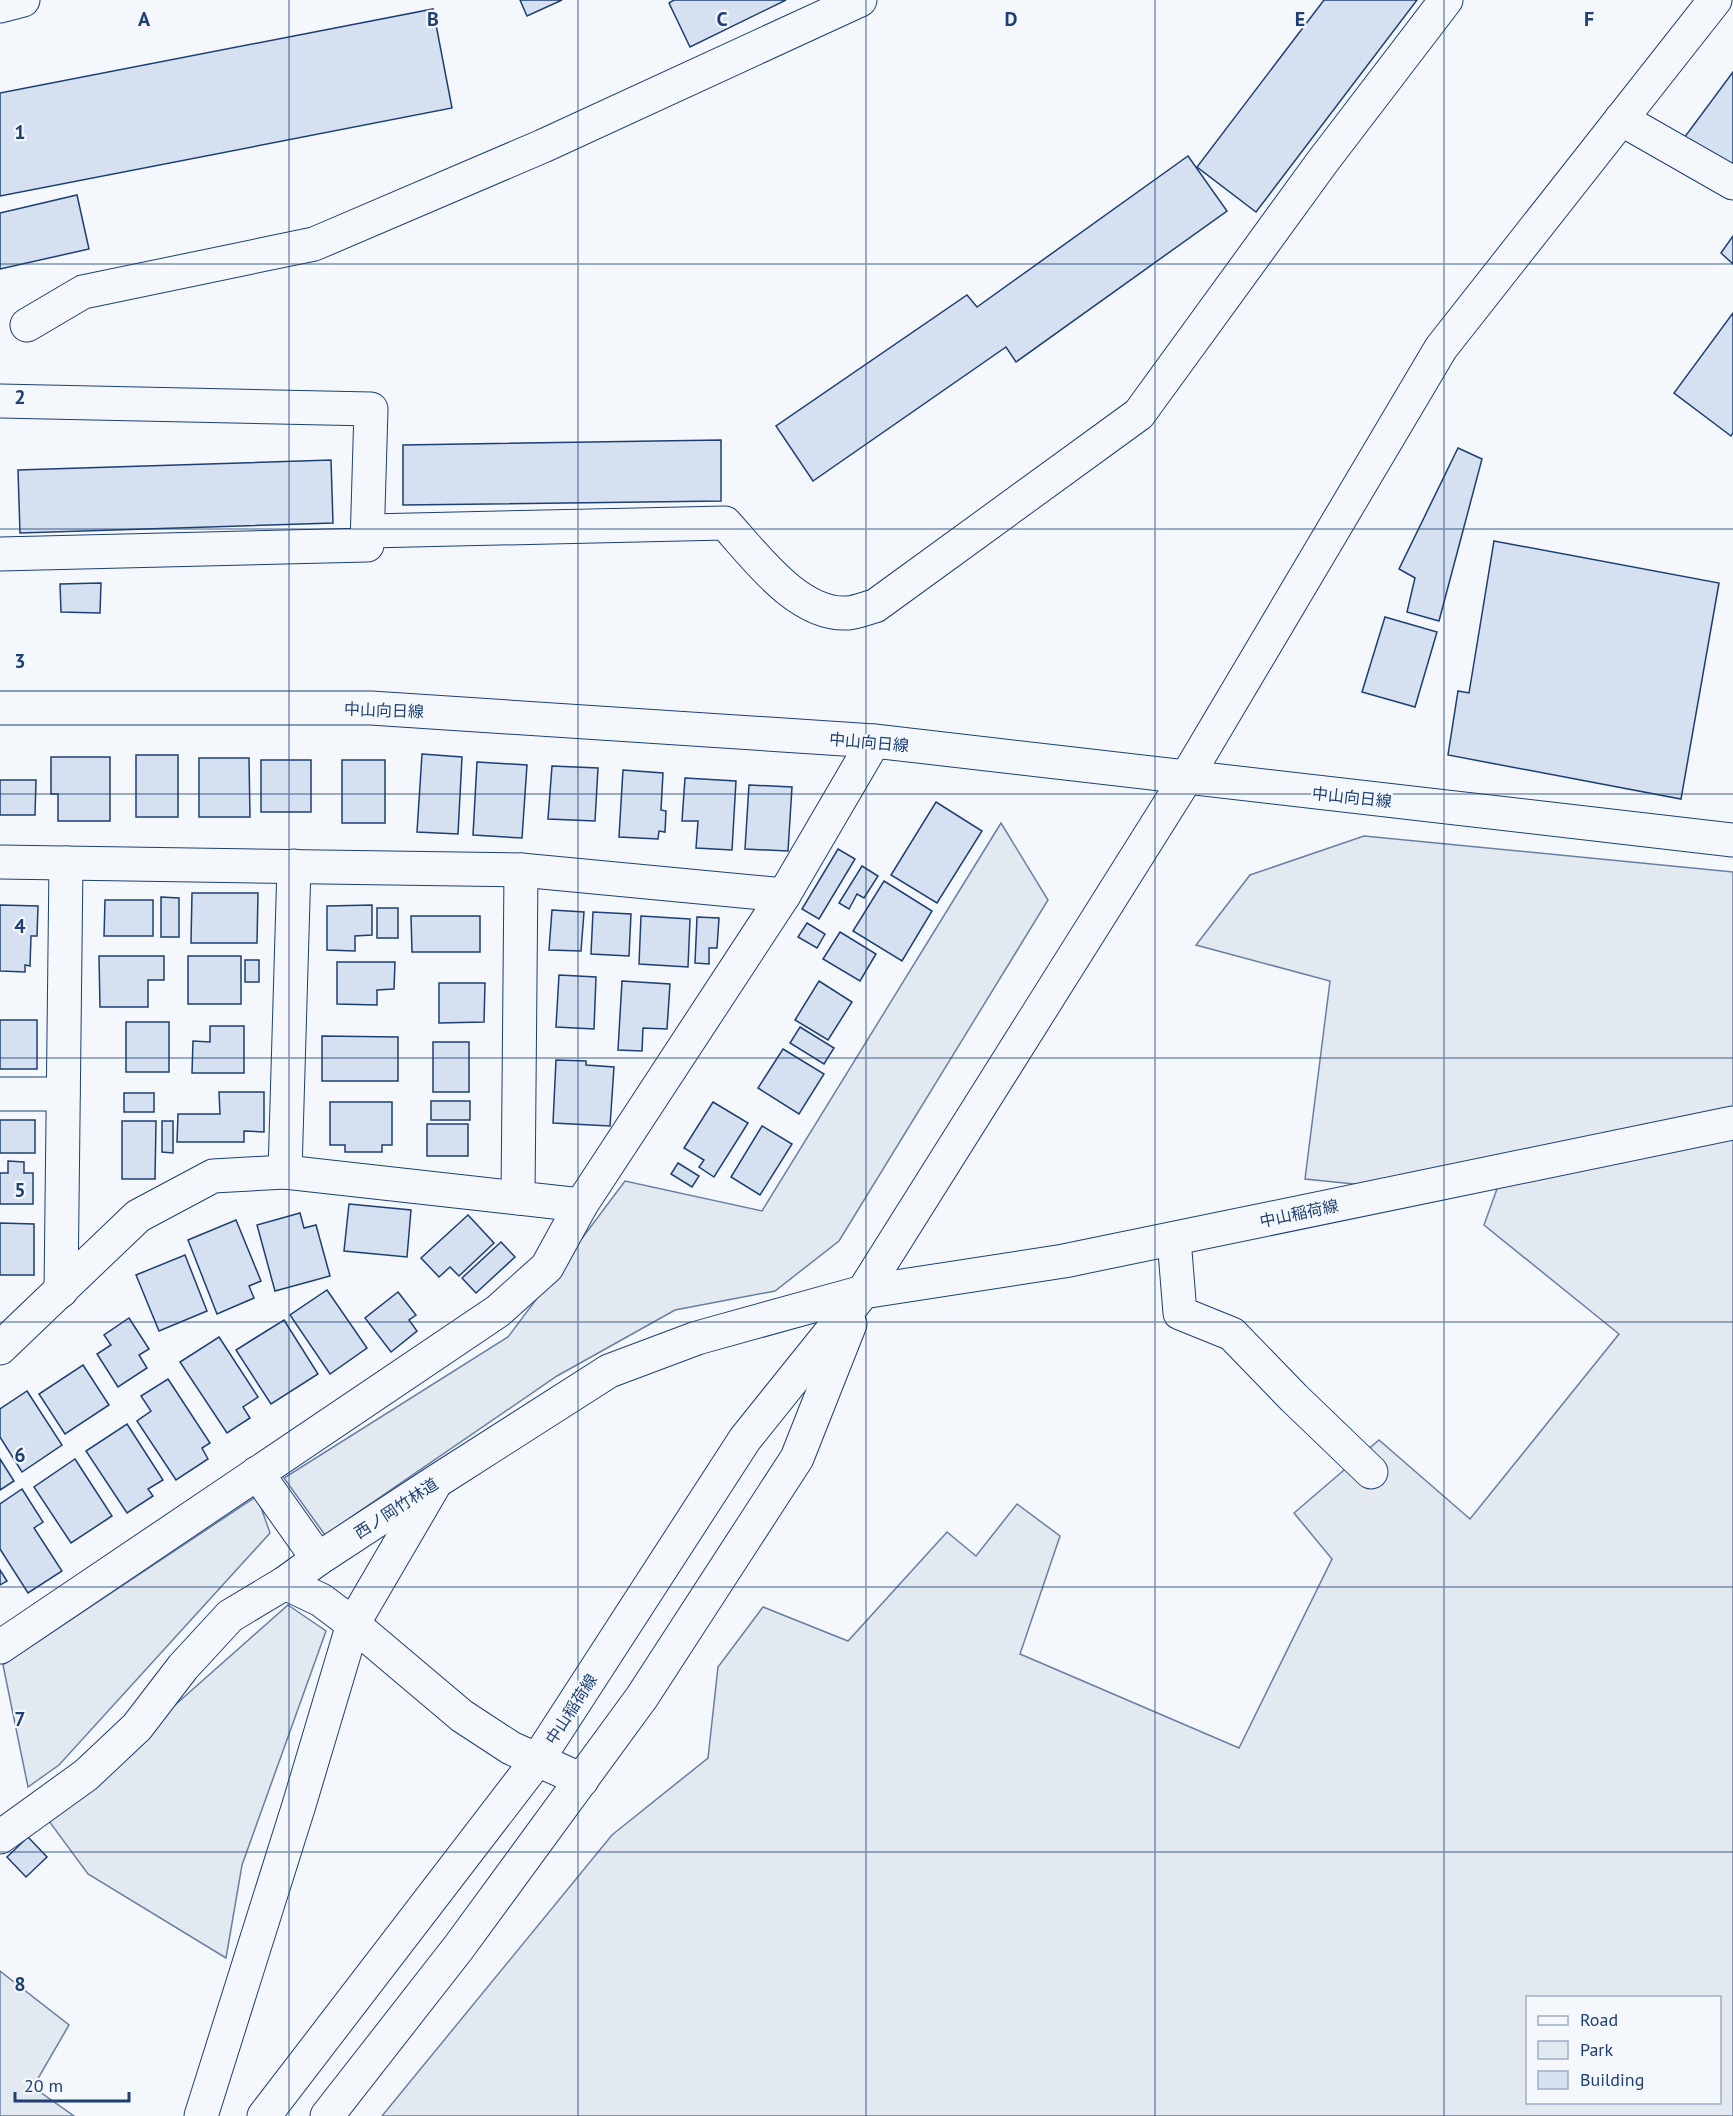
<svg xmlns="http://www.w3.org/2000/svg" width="1733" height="2116" font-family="'PT Sans','Noto Sans JP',sans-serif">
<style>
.green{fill:#e3e9f0;stroke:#687fa3;stroke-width:1.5;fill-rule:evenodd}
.building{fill:#d5e0f0;stroke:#1d3f73;stroke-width:1.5}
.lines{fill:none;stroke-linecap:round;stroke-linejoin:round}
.street-casing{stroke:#1d3f73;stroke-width:35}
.secondary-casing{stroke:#1d3f73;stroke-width:35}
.street{stroke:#f4f7fb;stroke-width:33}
.secondary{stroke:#f4f7fb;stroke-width:33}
.grid{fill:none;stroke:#1d3f73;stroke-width:1.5;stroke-opacity:0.55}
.labels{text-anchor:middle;stroke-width:4.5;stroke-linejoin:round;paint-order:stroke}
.street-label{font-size:16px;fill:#1d3f73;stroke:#f4f7fb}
.grid-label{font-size:20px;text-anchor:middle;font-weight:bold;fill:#1d3f73;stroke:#f4f7fb;stroke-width:4.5;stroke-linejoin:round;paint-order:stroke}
</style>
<rect width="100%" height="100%" fill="#f4f7fb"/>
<g class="green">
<polygon points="1001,823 1048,900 839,1241 775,1291 675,1310 557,1376 325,1535 284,1478 508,1337 625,1181 762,1211"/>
<path d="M1364,836L1733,872V2116H382L612,1835L708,1758L718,1667L763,1607L848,1641L947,1532L976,1556L1017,1504L1060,1536L1020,1654L1239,1748L1332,1559L1294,1513L1379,1440L1470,1519L1619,1334L1484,1225L1507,1161L1374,1186L1305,1179L1330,981L1196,945L1250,875ZM1528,1998H1720V2102H1528Z"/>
<polygon points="257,1496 270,1533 59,1765 28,1787 3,1665"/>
<polygon points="288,1605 326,1631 242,1865 226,1958 88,1874 43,1813 131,1744"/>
<polygon points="0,1971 69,2025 33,2087 74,2116 0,2116"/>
</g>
<g class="building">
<polygon points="520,0 562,0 527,16"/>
<polygon points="674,0 786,0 690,47 669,3"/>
<polygon points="1324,0 1417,0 1256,212 1197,167"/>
<polygon points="433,9 452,108 0,196 0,93"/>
<polygon points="1733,72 1733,168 1684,138"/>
<polygon points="1188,156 1227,211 1016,362 1006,347 813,481 776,426 967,295 977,307"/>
<polygon points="77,195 89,249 0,269 0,213"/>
<polygon points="1733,236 1733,264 1721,253"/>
<polygon points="1733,313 1733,433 1731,436 1674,393"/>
<polygon points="721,440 721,501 403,505 403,445"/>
<polygon points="1458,448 1482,459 1439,621 1407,612 1415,578 1399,569"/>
<polygon points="331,460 333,523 20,533 18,470"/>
<polygon points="1494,541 1719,583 1681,799 1448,755 1458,691 1469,693"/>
<polygon points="101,583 100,613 61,612 60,584"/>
<polygon points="1385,617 1437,632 1415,707 1362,692"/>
<polygon points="422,754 462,757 458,834 417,832"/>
<rect x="136" y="755" width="42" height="62"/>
<polygon points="51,757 110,757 110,821 58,821 58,794 51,794"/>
<polygon points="199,758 249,758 250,817 199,817"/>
<rect x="261" y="760" width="50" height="52"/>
<rect x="342" y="760" width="43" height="63"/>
<polygon points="477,762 527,765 522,838 473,835"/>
<polygon points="552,766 598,768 595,821 548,819"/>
<polygon points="623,770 663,773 661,810 666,811 665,832 659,831 658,839 619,837"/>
<polygon points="685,778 736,781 732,850 696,848 698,821 682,821"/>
<polygon points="0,780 36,780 35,815 0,815"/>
<polygon points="749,785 792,787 788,851 745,849"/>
<polygon points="936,802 982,831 937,903 891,875"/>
<polygon points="838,849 855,859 819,919 802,909"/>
<polygon points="862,866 878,876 864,898 857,894 849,909 839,903"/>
<polygon points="884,881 932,911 902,961 853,931"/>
<polygon points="192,893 258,893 257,943 191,943"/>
<polygon points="161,897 179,898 179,937 161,937"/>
<polygon points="105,900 153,900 153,936 104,936"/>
<polygon points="0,905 38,906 37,936 31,936 30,966 25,965 25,972 0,971"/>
<polygon points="372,905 372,935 355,936 355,951 327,950 327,906"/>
<rect x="377" y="908" width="21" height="30"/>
<polygon points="552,910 584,912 581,951 549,950"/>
<polygon points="593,912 631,914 629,956 591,954"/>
<polygon points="411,916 480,916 480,952 412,952"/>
<polygon points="641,916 690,919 688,967 639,964"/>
<polygon points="697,917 719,918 717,948 709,948 709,964 695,963"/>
<polygon points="807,923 825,934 817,948 798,937"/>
<polygon points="840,932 876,954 860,981 823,959"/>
<polygon points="99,956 164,956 164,980 148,980 148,1007 100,1007"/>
<rect x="188" y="956" width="53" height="48"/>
<rect x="245" y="960" width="14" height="22"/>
<polygon points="337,962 395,962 394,989 377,990 377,1005 337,1004"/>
<polygon points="559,975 596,977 594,1029 556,1027"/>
<polygon points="622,981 670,984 667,1029 643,1028 642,1051 618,1050"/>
<polygon points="819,981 852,1002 828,1040 795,1020"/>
<polygon points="439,983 485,983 484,1022 439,1023"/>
<rect x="0" y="1020" width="37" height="49"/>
<rect x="126" y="1022" width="43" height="50"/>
<polygon points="210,1026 244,1026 244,1073 192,1073 193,1041 210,1042"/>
<polygon points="800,1027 834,1048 824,1064 790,1043"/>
<polygon points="322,1036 398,1037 398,1081 322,1081"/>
<rect x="433" y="1042" width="36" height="50"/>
<polygon points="783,1049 824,1074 799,1114 758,1088"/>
<polygon points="556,1060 586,1061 586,1065 614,1067 610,1126 553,1123"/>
<polygon points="219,1092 264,1092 264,1132 244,1131 244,1142 177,1142 178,1114 220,1114"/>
<rect x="124" y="1093" width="30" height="19"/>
<rect x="431" y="1101" width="39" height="19"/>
<polygon points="330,1102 392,1102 392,1145 382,1145 382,1152 345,1152 345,1145 330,1145"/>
<polygon points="713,1102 748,1123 714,1177 699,1167 704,1160 684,1148"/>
<rect x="0" y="1120" width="35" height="33"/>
<polygon points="122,1121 156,1121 155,1179 122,1179"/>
<polygon points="162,1121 173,1121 173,1153 162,1152"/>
<rect x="427" y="1124" width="41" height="32"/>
<polygon points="762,1126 792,1144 760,1195 731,1177"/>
<polygon points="8,1161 24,1162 24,1173 33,1173 33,1204 0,1204 0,1173 8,1173"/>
<polygon points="678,1163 699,1176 692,1187 671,1174"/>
<polygon points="349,1204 411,1210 407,1257 344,1251"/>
<polygon points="300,1213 304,1228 316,1225 330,1276 275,1291 257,1225"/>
<polygon points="468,1215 494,1243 459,1276 450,1267 439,1277 421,1258"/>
<polygon points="236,1220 261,1281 249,1286 254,1298 217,1314 188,1240"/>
<polygon points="0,1223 34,1224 34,1275 0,1275"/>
<polygon points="501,1242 515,1257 476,1293 462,1278"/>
<polygon points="185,1255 207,1311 159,1331 136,1275"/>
<polygon points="327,1290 367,1348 330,1374 290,1315"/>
<polygon points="398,1292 416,1315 409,1320 417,1331 391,1352 365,1318"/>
<polygon points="129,1318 149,1349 139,1355 147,1368 118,1387 97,1354 111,1345 104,1335"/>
<polygon points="284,1320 318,1374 271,1404 236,1350"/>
<polygon points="219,1337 258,1397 243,1407 250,1418 227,1433 180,1362"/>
<polygon points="83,1365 109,1405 65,1434 39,1394"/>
<polygon points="168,1379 210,1443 202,1448 208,1459 176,1480 137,1421 151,1411 141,1396"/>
<polygon points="27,1391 62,1445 22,1472 0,1437 0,1409"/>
<polygon points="127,1424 163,1480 148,1489 153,1496 127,1513 86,1451"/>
<polygon points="0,1459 14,1481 0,1490"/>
<polygon points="75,1459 112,1516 71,1543 34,1487"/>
<polygon points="22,1489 43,1522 34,1528 62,1571 28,1593 0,1549 0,1504"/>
<polygon points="0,1570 7,1581 0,1585"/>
<polygon points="28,1837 47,1857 26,1877 7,1857"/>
</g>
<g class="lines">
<defs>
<g id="street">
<polyline points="1621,119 1733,183"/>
<polyline points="27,325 83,292 314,244 543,146 860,0"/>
<polyline points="0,401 371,409 367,545 0,554"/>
<path d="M369,531L725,523C755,556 798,616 848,613C857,612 867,608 875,606L1139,414L1323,161L1446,0"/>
<polyline points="0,862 521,870 784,895"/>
<polyline points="0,1094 63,1094"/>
<polyline points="285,1172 294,866"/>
<polyline points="518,1198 521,870"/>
<polyline points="1174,1239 1180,1313 1232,1334 1294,1398 1371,1472"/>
<polyline points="61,1291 66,863"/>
<polyline points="0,1348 138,1216 213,1176 285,1172 581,1205"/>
<polyline points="257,1473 318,1559"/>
<polyline points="285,1583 321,1600 353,1624 462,1716 511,1748 582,1780"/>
<polyline points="0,1647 498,1311 547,1267 581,1205 784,895 874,741"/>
<polyline points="0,1837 86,1775 137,1727 183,1667 230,1616 285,1583 318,1559 437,1481 609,1371 697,1338 863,1292"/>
<polyline points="201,2116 299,1805 353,1624 433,1487"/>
</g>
<g id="secondary">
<polyline points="0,6 23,0"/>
<polyline points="0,708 371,708 874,741 1733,840"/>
<polyline points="863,1292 1064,1261 1733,1123"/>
<polyline points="264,2116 538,1759 745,1439 863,1292 1186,778 1441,348 1715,0"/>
<polyline points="327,2116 459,1947 642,1697 797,1458 850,1324"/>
</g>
</defs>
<use href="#street" class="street-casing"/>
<use href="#secondary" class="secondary-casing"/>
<use href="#street" class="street"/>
<use href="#secondary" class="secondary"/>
</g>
<path class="grid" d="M289,0V2116M578,0V2116M866,0V2116M1155,0V2116M1444,0V2116M0,264H1733M0,529H1733M0,794H1733M0,1058H1733M0,1322H1733M0,1587H1733M0,1852H1733"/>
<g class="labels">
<g class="street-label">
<text transform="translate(384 710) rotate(2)" y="6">中山向日線</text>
<text transform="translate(869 742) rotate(5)" y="6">中山向日線</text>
<text transform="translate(1352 797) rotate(6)" y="6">中山向日線</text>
<text transform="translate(1299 1213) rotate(-12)" y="6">中山稲荷線</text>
<text transform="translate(396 1508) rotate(-33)" y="6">西ノ岡竹林道</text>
<text transform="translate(571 1709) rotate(-57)" y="6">中山稲荷線</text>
</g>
</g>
<g class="grid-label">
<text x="144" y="26">A</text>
<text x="433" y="26">B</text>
<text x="722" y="26">C</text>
<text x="1011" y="26">D</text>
<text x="1300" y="26">E</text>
<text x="1589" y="26">F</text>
<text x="20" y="139">1</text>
<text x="20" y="404">2</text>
<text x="20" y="668">3</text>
<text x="20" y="933">4</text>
<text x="20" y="1197">5</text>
<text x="20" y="1462">6</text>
<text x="20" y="1726">7</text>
<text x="20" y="1991">8</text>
</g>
<rect x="1526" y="1996" width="195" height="108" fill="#f4f7fb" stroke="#9eadc5" stroke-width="1.5"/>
<rect x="1538" y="2016" width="30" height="9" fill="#f4f7fb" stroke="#9eadc5" stroke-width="1.5"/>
<text x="1580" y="2026" font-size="18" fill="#1d3f73">Road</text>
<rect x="1538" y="2041" width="30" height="18" fill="#e3e9f0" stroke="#9eadc5" stroke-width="1.5"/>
<text x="1580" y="2056" font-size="18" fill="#1d3f73">Park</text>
<rect x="1538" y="2071" width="30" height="18" fill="#d5e0f0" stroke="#9eadc5" stroke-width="1.5"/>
<text x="1580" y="2086" font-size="18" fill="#1d3f73">Building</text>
<path d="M15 2092v9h114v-9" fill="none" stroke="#1d3f73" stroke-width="3"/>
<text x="24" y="2092" font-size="18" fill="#1d3f73" stroke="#f4f7fb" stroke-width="4.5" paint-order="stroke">20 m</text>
</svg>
